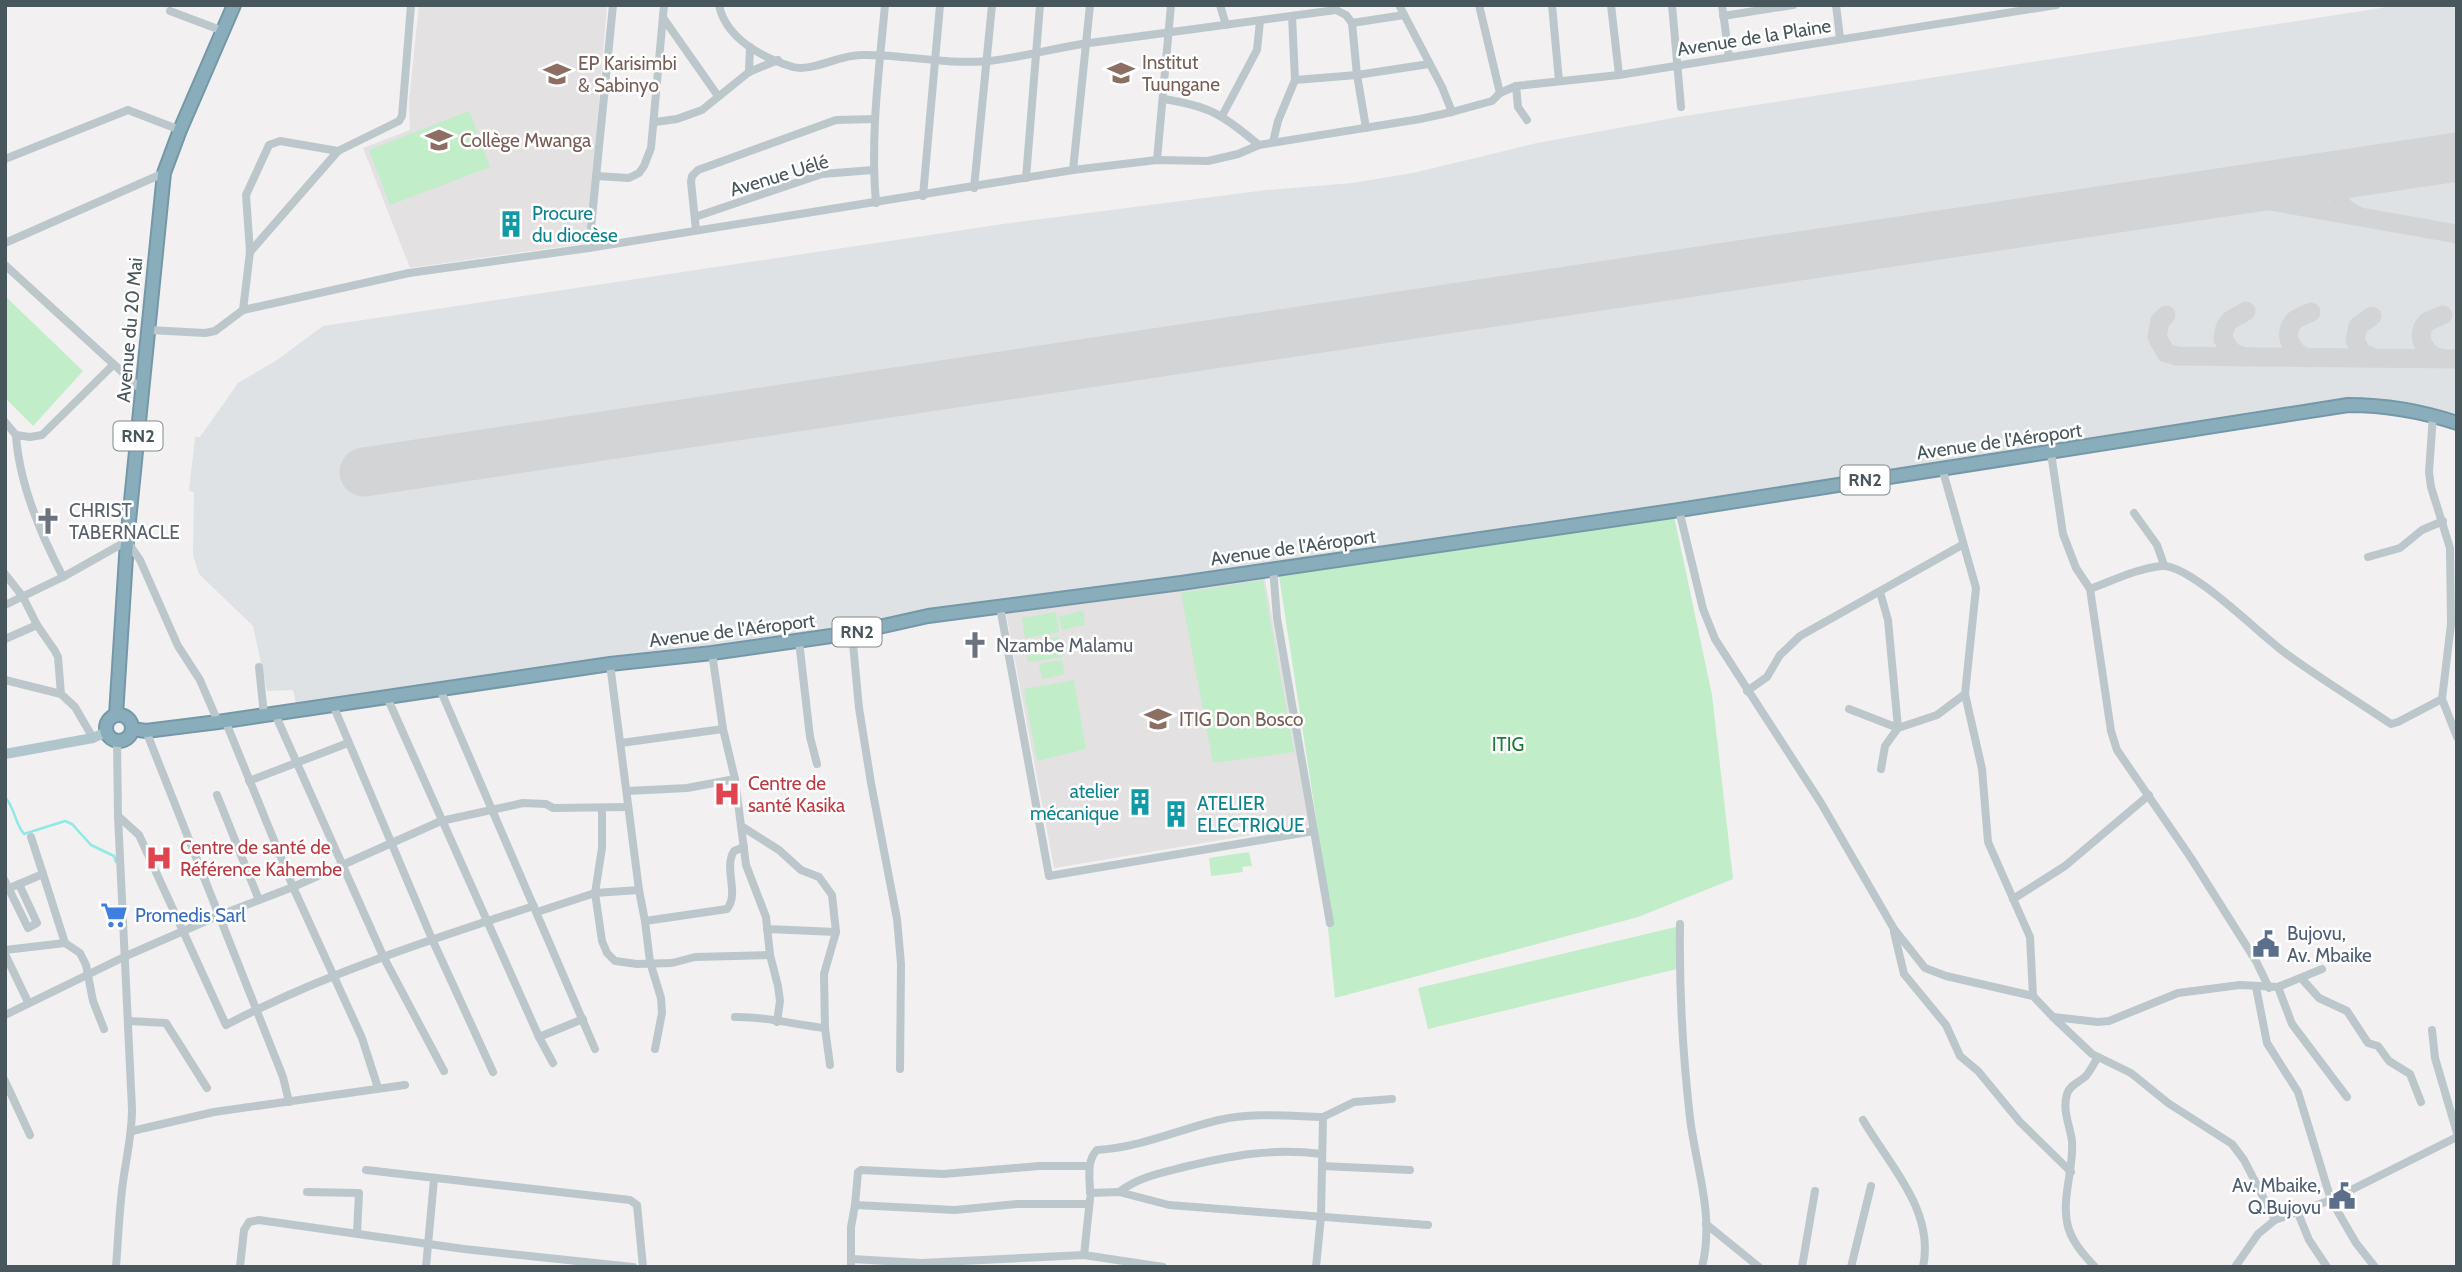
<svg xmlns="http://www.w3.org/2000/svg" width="2462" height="1272" font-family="Cabin,sans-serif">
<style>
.education{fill:#e3e1e1}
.airport{fill:#dfe2e4}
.green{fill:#c1edc8}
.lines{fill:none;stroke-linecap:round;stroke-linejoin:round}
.stream{stroke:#90e8e7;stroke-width:2.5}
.taxiway{stroke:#d2d4d5;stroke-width:19}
.runway{stroke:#d2d4d5;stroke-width:49}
.highway-casing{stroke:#7598a8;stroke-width:16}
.minor{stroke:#bcc7cc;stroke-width:8}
.major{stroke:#b1c5cd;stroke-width:10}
.highway{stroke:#8aadbc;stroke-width:12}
.labels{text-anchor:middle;stroke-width:5;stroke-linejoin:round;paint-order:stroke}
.shield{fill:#fff;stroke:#7f898d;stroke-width:2}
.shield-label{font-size:18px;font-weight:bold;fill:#48575c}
.street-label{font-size:19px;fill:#48575c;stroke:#fff}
.education-label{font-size:19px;fill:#785e54;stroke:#fff;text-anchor:start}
.culture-label{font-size:19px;fill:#0d838f;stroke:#fff;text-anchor:start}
.worship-label{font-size:19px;fill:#5b616d;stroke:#fff;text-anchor:start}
.park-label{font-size:19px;fill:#1c7b36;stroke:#fff}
.health-label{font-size:19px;fill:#be3a42;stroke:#fff;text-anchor:start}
.shop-label{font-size:19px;fill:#366cbe;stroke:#fff;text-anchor:start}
.service-label{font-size:19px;fill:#4e5e75;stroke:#fff;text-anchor:start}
</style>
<rect width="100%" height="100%" fill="#f2f0f0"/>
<g class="education">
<polygon points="419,5 607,6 587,243 410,268 363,148 410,130 409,101"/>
<polygon points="1264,574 1311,825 1054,868 1006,613"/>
</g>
<polygon class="airport" points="2400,5 2457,5 2457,419 2387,402 1962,459 725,646 296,704 293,690 267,691 253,626 199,574 193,555 194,492 189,491 195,437 200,437 238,383 277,360 323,326 1003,224 1266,190 1352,183 1413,173 1537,143 1678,117"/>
<g class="green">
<polygon points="469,111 490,167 390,205 369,150"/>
<polygon points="5,296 83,371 33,426 5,398"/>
<polygon points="1674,516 1712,695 1733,879 1638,917 1335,998 1319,837 1279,576"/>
<polygon points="1263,580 1294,752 1213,763 1181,593"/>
<polygon points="1083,611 1085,625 1062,630 1059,616"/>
<polygon points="1056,612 1059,632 1025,638 1022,618"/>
<polygon points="1059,637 1062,657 1028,662 1025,642"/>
<polygon points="1062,660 1065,674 1042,679 1039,664"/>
<polygon points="1074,680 1086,749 1037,761 1024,689"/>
<polygon points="1249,852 1252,866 1242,867 1243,872 1211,876 1209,858"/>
<polygon points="1676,927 1677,969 1428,1029 1418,988"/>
</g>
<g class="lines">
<path class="stream" d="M5,797C15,808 15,824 24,834L65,821L72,824L91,845L114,856L116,862"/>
<g class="taxiway">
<path d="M2354,172C2333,187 2332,205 2358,216"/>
<polyline points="2215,193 2236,195 2457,234"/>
<polyline points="2166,315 2160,321 2157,337 2166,353 2177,356 2457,359"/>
<polyline points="2372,316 2358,326 2355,340 2362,353 2375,358"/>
<path d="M2244,357L2232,352L2223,339C2225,317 2232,321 2246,311"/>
<path d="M2307,358C2292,353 2281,334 2295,320C2300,316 2306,315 2311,312"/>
<path d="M2439,358C2425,354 2414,335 2427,322C2432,319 2438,317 2443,315"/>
</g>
<polyline class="runway" points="364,472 2457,157"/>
<defs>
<g id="highway">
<circle cx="119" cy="728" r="13"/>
<polyline points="116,715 127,541 164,173 180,130 234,5"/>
<path d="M132,729L146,731L218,722L610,664L712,653L852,633L928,616L1181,583L1679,510L2348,405C2386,405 2421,411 2457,423"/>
</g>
</defs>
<use href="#highway" class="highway-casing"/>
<g class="minor">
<path d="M719,5C726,39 763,58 793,67C812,72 839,55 861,55C903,54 945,65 988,61C1019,58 1051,49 1082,44C1167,32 1251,22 1336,10L1346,15L1352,23L1357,75L1366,128"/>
<polyline points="1220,5 1226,25"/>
<polyline points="1399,5 1442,87 1452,112"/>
<polyline points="1479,5 1500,93"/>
<polyline points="1552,5 1559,81"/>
<polyline points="1611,5 1619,75"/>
<polyline points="1672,5 1681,107"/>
<polyline points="1722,5 1729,56"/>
<polyline points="1836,5 1840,38"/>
<polyline points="170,11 223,31"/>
<polyline points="1723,16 1793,5"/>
<polyline points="664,19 718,96"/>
<polyline points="1352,23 1404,15"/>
<polyline points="749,72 750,47"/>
<polyline points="1295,80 1357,75 1429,64"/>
<polyline points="1516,86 1518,107 1527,120"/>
<path d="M1163,99C1211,106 1222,115 1259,145"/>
<polyline points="1222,116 1257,50 1260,21"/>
<polyline points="655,122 677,119 702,110 749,72 778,60"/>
<polyline points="1273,142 1278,121 1295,80 1292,16"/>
<polyline points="5,159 128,110 180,130"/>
<polyline points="1157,160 1171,5"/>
<polyline points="1073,170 1090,5"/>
<polyline points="596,176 629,178 639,173 644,166 651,148 664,5"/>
<polyline points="1026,178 1040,5"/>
<polyline points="974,188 992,5"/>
<polyline points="923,196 940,5"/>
<path d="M876,203C870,137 879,71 885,5"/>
<polyline points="695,217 822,174 873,170"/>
<polyline points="696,230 691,182 692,176 698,170 836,120 875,119"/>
<polyline points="5,243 164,173"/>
<polyline points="589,248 613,5"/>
<polyline points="250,252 338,151 399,121 402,116 411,5"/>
<polyline points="5,265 143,391"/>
<polyline points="243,310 250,252 246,195 269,145 280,141 338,151"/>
<polyline points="149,330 205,333 215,331 243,310 409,273 589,248 1073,170 1157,160 1208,161 1238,154 1259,145 1420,119 1452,112 1492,101 1500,93 1516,86 1619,75 2056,5"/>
<polyline points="2433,415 2429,472 2431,487 2450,548 2451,624 2442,699 2457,737"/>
<polyline points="5,422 16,435 30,437 42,435 113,365"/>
<path d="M16,435C19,483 41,535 63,577"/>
<polyline points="2051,453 2063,534 2076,568 2090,589 2111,731 2117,750 2191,858 2256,961 2269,988"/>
<polyline points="1942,468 1976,588 1965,694 1982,769 1988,842 2030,937 2033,996"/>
<polyline points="1679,510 1703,609 1715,639 1821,803 1894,929 1925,968 1946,976 2033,996 2053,1017 2098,1022 2109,1021 2178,993 2240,985 2278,987 2322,969"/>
<polyline points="2134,513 2157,545 2164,565"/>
<polyline points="2368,557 2400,548 2422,530 2443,521"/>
<polyline points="1273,568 1277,618 1330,923"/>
<polyline points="5,574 23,597 37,625 55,651 58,657 61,694"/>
<path d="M2090,589C2112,581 2138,568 2162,566C2191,564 2262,637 2288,655C2321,679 2357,701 2391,724L2398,722L2442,699"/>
<polyline points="1880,592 1888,620 1898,728 1885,746 1881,769"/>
<polyline points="5,605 63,577 127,541 140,560 178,646 200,680 218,722"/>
<polyline points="1000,607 1049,876 1314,831"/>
<polyline points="852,633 859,708 871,783 897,919 901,964 900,1069"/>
<polyline points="5,639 37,625"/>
<polyline points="799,641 810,737 817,764"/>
<polyline points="712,653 723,729 735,779 746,865 766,917 770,955 778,986 780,1001 777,1022"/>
<path d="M610,664L639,890L645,921L727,909C740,893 723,869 734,851L744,847"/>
<polyline points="259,667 264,715"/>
<polyline points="5,680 61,694 75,707 93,738"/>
<polyline points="440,689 595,1049"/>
<polyline points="1747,691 1767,677 1780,655 1800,636 1962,545"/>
<polyline points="387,697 539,1037 553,1063"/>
<polyline points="333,705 432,939 493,1072"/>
<polyline points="1849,709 1898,728 1937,715 1965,694"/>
<polyline points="275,714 384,958 444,1071"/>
<polyline points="225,720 293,887 362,1038 378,1088"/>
<polyline points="146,731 283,1077 289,1102"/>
<polyline points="621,743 723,729"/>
<polyline points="249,781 348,743"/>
<polyline points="627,791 687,788 735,779"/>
<polyline points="217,795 259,900"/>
<polyline points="602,809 602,848 595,893 602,941 607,953 615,961 637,964 672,963 695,957 770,955"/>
<path d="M118,816L139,835L226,1025C324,974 429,940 534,906"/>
<polyline points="741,826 779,850 801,870 819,877 832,895 836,932 824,974 825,1028 830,1065"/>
<polyline points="31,837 43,874"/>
<polyline points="5,881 28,928 37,923 19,884"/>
<polyline points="5,890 43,874 65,943 80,953 86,965 93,1001 104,1029"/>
<polyline points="2013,899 2065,866 2149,795"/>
<polyline points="537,912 595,893 639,890"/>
<polyline points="645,921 650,962 661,998 662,1013 655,1049"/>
<path d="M1680,924C1679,986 1683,1056 1690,1118C1696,1168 1715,1216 1702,1267"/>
<polyline points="767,929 836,932"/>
<polyline points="1894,932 1904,974 1946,1025 1960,1056 1978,1071 2020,1122 2071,1172"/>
<polyline points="5,950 65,943"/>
<polyline points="5,954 28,1002"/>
<polyline points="2302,979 2319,998 2347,1011 2368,1043 2378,1046 2389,1061 2410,1074 2421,1102"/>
<polyline points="2256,987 2267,1043 2298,1092 2331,1200 2356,1243 2375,1267"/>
<polyline points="2278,987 2292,1024 2347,1097"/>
<polyline points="5,1015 126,956 220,915 293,887 441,821 523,803 546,804 553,808 628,807"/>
<path d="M735,1017C765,1016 796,1025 825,1028"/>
<polyline points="2053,1017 2092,1054 2131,1073 2168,1103 2232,1144 2244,1160 2275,1220"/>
<polyline points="129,1021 166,1023 207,1088"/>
<polyline points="2432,1030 2435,1058 2457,1133"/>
<polyline points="539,1037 583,1019"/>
<polyline points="5,1081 30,1135"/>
<path d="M1323,1117C1288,1116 1252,1112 1219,1120C1177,1130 1142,1147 1097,1150C1086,1161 1090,1178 1090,1193L1119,1192L1169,1205L1428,1225"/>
<path d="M1863,1120C1889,1165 1935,1210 1923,1267"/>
<polyline points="132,1131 214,1112 405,1085"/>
<polyline points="1322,1166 1410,1170"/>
<polyline points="366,1170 630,1200 637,1205 643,1267"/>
<polyline points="307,1192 359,1193 357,1233"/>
<path d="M1119,1192C1139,1177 1160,1173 1184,1167C1234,1155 1271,1148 1322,1154"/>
<polyline points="855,1205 858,1172 861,1170 943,1174 1039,1166 1089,1166"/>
<polyline points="2298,1213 2309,1240 2327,1267"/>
<polyline points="1706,1224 1759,1267"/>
<polyline points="1084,1255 1090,1199"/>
<polyline points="852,1259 921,1263 1084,1255 1163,1267"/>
<path d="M116,1267C118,1241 119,1216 122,1190C125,1162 132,1138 132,1109L118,816L117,741"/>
<polyline points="240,1267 244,1230 249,1222 259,1220 464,1249 633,1267"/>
<polyline points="426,1267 434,1179"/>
<polyline points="851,1267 851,1227 855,1205 955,1210 1017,1204 1089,1204"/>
<polyline points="1316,1267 1321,1216 1323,1117 1354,1102 1392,1099"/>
<polyline points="1802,1267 1815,1191"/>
<polyline points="1851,1267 1871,1186"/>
<path d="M2095,1267C2083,1254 2070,1240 2067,1222C2062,1196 2074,1168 2072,1141C2070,1126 2062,1110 2067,1094C2070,1084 2080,1082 2086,1076C2091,1070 2094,1063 2098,1057"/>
<polyline points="2235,1267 2258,1234 2275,1220 2331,1200 2457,1137"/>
</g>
<polyline class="major" points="5,754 93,738 106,732"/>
<use href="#highway" class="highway"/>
</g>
<defs>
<symbol id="school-bare" viewBox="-9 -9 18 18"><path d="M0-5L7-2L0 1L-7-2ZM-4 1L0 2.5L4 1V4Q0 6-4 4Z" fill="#8d6e63" stroke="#fff" stroke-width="2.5" paint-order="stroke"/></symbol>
<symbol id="building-bare" viewBox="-9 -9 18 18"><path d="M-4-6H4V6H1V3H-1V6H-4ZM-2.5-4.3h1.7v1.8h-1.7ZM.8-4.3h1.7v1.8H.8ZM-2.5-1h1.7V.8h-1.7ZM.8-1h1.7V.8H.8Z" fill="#0f9aa8" stroke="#fff" stroke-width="2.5" paint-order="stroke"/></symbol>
<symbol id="church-bare" viewBox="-9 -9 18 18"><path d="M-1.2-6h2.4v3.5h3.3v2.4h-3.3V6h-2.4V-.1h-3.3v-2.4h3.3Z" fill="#6b7280" stroke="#fff" stroke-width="2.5" paint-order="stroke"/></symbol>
<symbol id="university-bare" viewBox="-9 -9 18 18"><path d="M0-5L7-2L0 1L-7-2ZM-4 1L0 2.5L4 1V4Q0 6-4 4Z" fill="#8d6e63" stroke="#fff" stroke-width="2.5" paint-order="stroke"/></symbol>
<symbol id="hospital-bare" viewBox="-9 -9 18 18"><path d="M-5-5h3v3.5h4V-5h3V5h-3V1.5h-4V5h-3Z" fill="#e0444e" stroke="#fff" stroke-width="2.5" paint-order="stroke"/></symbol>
<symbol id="supermarket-bare" viewBox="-9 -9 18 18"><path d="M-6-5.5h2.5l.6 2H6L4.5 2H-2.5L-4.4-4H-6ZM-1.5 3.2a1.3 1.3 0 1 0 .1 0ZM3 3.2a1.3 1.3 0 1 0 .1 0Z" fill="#3f7fe0" stroke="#fff" stroke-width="2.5" paint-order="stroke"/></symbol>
<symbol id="civic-bare" viewBox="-9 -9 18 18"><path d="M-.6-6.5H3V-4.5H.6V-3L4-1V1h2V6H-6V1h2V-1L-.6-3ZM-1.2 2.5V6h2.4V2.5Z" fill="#5c6f8a" stroke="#fff" stroke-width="2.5" paint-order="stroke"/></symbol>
</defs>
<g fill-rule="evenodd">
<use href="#school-bare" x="1102" y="54" width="38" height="38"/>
<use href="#school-bare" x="538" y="55" width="38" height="38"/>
<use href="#school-bare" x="420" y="121" width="38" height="38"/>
<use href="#building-bare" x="492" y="205" width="38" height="38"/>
<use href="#church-bare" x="29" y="502" width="38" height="38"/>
<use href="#church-bare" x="956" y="626" width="38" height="38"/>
<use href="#university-bare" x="1139" y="700" width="38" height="38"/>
<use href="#hospital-bare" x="708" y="775" width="38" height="38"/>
<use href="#building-bare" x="1121" y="783" width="38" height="38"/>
<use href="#building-bare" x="1157" y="795" width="38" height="38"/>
<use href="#hospital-bare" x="140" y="839" width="38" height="38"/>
<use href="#supermarket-bare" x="95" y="896" width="38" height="38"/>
<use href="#civic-bare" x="2247" y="925" width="38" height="38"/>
<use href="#civic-bare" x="2323" y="1177" width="38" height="38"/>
</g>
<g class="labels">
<g class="shield">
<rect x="113.5" y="421.5" width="49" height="29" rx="5"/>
<rect x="1840.5" y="465.5" width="49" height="29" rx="5"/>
<rect x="832.5" y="617.5" width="49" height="29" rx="5"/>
</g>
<g class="shield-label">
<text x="138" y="442">RN2</text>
<text x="1865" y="486">RN2</text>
<text x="857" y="638">RN2</text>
</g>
<g class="street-label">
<text transform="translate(1754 37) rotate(-9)" y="7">Avenue de la Plaine</text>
<text transform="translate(779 175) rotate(-17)" y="7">Avenue Uélé</text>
<text transform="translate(129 330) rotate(-85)" y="7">Avenue du 20 Mai</text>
<text transform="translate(1999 441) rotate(-8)" y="7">Avenue de l'Aéroport</text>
<text transform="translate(1293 547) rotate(-8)" y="7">Avenue de l'Aéroport</text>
<text transform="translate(732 630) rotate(-7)" y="7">Avenue de l'Aéroport</text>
</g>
<g class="education-label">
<text x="1142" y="69">Institut<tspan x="1142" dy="22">Tuungane</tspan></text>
<text x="578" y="70">EP Karisimbi<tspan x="578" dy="22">&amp; Sabinyo</tspan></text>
<text x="460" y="147">Collège Mwanga</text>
<text x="1179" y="726">ITIG Don Bosco</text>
</g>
<g class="culture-label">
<text x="532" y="220">Procure<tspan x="532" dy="22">du diocèse</tspan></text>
<text x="1119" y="798" text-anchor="end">atelier<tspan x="1119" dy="22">mécanique</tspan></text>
<text x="1197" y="810">ATELIER<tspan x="1197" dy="22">ELECTRIQUE</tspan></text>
</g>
<g class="worship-label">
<text x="69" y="517">CHRIST<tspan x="69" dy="22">TABERNACLE</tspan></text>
<text x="996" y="652">Nzambe Malamu</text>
</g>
<g class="park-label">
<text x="1508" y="751">ITIG</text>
</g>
<g class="health-label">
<text x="748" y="790">Centre de<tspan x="748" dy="22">santé Kasika</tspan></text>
<text x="180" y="854">Centre de santé de<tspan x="180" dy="22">Référence Kahembe</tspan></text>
</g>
<g class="shop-label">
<text x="135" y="922">Promedis Sarl</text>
</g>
<g class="service-label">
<text x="2287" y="940">Bujovu,<tspan x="2287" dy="22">Av. Mbaike</tspan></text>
<text x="2321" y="1192" text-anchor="end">Av. Mbaike,<tspan x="2321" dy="22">Q.Bujovu</tspan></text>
</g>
</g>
<rect width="2462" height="1272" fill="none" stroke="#48575c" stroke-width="14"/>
</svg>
